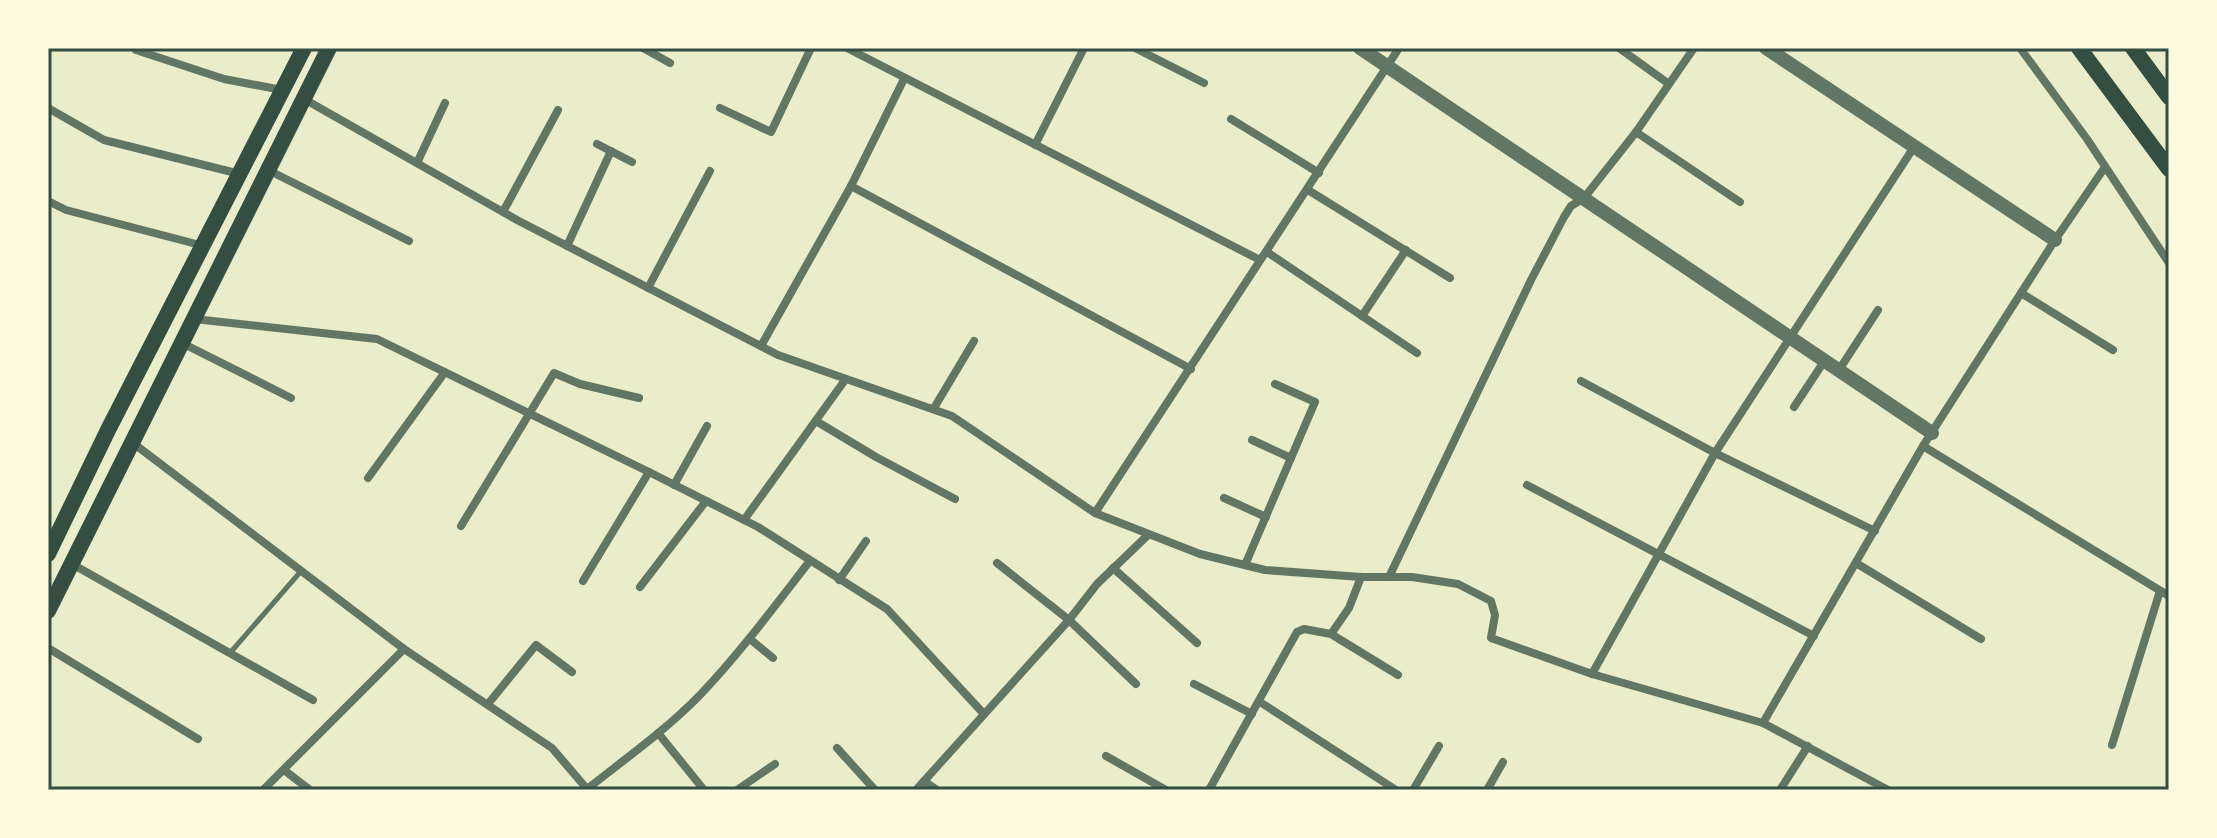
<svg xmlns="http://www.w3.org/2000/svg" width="2217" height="838" font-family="Literata,serif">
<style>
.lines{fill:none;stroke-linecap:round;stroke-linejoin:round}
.service{stroke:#617663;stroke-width:5}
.minor{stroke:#617663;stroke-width:8}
.tertiary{stroke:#617663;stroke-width:14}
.primary{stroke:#344e41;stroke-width:16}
.neatline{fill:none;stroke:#344e41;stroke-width:3}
</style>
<rect width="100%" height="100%" fill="#e9edc9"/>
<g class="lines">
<polyline class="service" points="230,653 302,570"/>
<g class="minor">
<polyline points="643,48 670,63"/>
<polyline points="847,48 1260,260"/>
<polyline points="1135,48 1204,83"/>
<polyline points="1619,48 1669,84"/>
<polyline points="2020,48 2087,139 2169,263"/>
<polyline points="136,50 224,79 282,90"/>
<polyline points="304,99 517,220 778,355 952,416 1095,513 1200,554 1265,570 1361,577 1412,577 1458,584 1491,601 1495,615 1491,638 1592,674 1763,723 1888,790"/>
<polyline points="48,108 104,140 240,174"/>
<polyline points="720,108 771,132 811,48"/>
<polyline points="1231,119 1319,173"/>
<polyline points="1636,132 1740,202"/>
<polyline points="597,144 632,162"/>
<polyline points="1035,145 1084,48"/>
<polyline points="417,163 445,103"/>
<polyline points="268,170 409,241"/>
<polyline points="851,186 1191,369"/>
<polyline points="1308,190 1450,278"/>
<polyline points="48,201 66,210 204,246"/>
<polyline points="503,212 558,110"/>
<polyline points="567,246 611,151"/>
<polyline points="1267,252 1417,353"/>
<polyline points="648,288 710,171"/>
<polyline points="2021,293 2113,350"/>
<polyline points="1362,316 1406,250"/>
<polyline points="194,319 377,339 649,472 758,527 887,609 983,713"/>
<polyline points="182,343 291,398"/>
<polyline points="761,346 851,186 904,79"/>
<polyline points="1839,370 1878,310"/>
<polyline points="1581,381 1715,453 1875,531"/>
<polyline points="1794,407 1825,360"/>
<polyline points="934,408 974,341"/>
<polyline points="816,421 876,457 955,499"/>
<polyline points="1252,440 1291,458"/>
<path d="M133,443L404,649L552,748L587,789C625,759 666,730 700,695C740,653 774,607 809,562"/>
<polyline points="1923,446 2169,596"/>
<polyline points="368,478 445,372"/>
<polyline points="674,485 707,426"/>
<polyline points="1527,485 1814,636"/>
<polyline points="1224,498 1266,517"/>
<polyline points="1095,513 1399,48"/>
<polyline points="744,520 845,380"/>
<polyline points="461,526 554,373 580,384 639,398"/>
<polyline points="997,563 1069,620 1136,684"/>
<polyline points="1856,563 1981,639"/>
<polyline points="72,564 313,700"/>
<polyline points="1245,565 1315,402 1275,384"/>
<polyline points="1113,568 1197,643"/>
<polyline points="1389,577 1531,280 1564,217 1571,206 1584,198 1636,132 1694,48"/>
<polyline points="839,580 866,541"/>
<polyline points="583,581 649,472"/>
<polyline points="640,587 706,501"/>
<polyline points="1331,634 1398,675"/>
<polyline points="750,639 773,658"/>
<polyline points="48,648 198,739"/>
<polyline points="1592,674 1715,453 1914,147"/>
<polyline points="1194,684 1252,714"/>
<polyline points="1260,702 1396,790"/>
<polyline points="488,704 536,645 572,672"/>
<polyline points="1763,723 1923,446 2055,240 2105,167"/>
<polyline points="658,733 704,790"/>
<polyline points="2112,745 2160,591"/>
<polyline points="837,748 875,790"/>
<polyline points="1106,756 1166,790"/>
<polyline points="284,770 310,790"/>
<polyline points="924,781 937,790"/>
<polyline points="263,790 404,649"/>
<polyline points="737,790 775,764"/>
<polyline points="916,790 1069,620 1097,584 1148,535"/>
<polyline points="1209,790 1297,632 1304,629 1331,634 1349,608 1361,577"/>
<polyline points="1413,790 1439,746"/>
<polyline points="1487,790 1503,762"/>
<polyline points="1780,790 1808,746"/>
</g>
<g class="tertiary">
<polyline points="1360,48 1932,433"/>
<polyline points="1766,48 2055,240"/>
</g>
<g class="primary">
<polyline points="2079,48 2169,169"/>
<polyline points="2133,48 2169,97"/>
<polyline points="48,554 108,430 304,48"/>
<polyline points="48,611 329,48"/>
</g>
</g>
<rect width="2217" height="838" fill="none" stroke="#fefae0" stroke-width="100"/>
<rect x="50" y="50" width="2117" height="738" class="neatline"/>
</svg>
